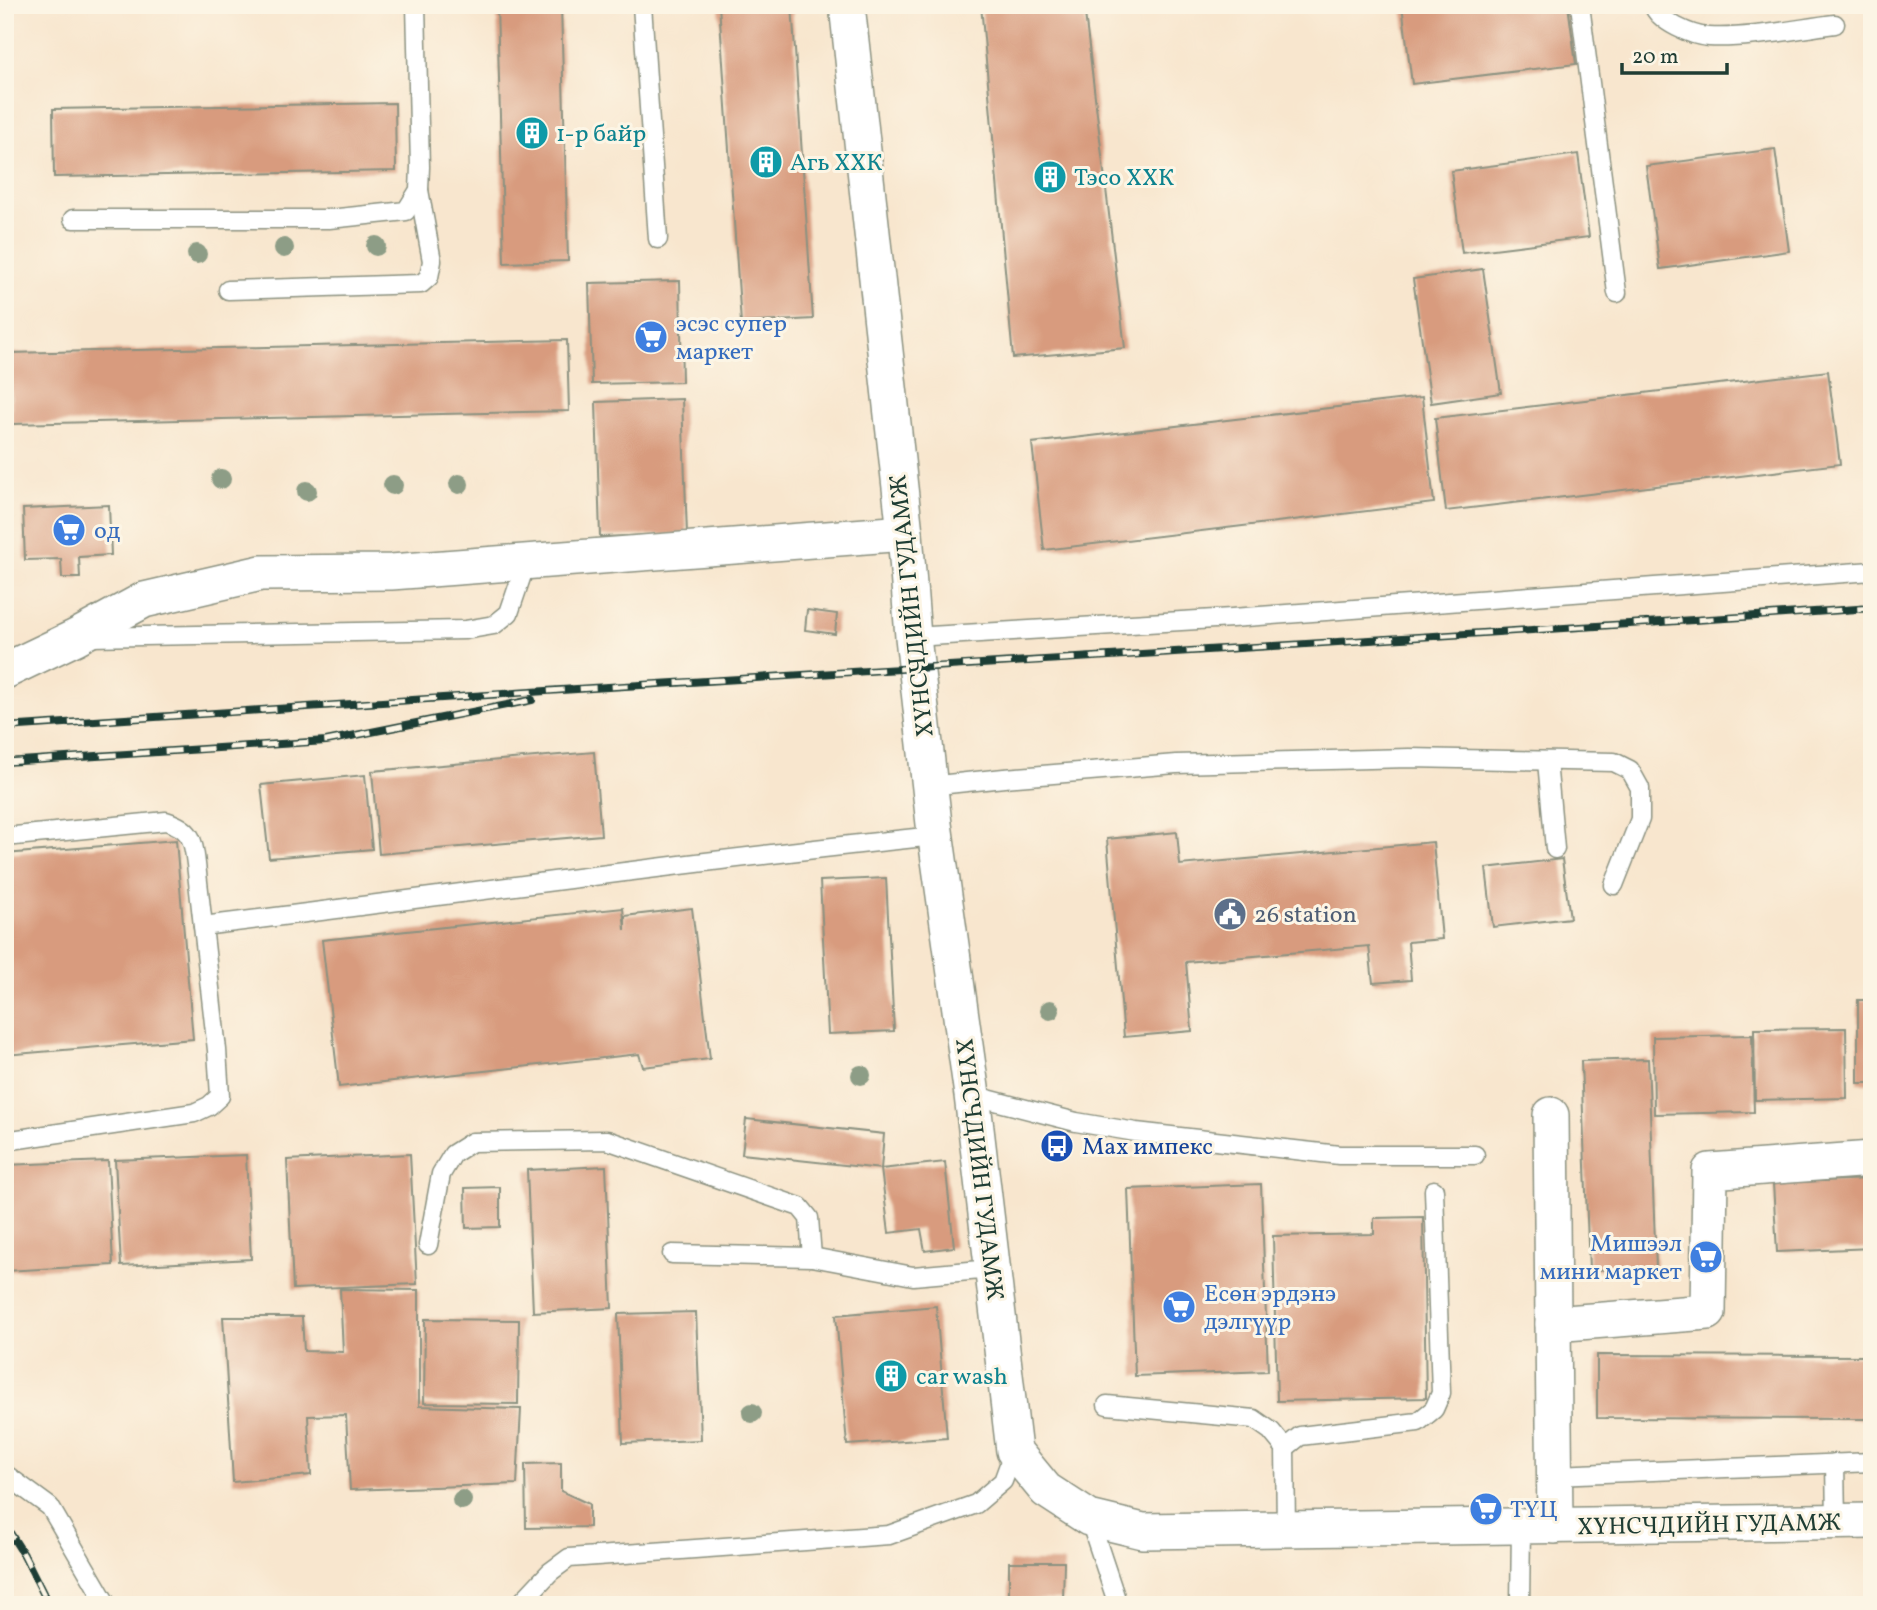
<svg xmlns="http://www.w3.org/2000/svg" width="1877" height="1610" font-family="Vollkorn,serif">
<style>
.building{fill:#d89b7e}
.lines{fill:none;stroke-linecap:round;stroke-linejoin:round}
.lane-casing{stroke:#8c9281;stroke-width:21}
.street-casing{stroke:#8c9281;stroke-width:38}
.lane{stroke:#fff;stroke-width:18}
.street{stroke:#fff;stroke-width:35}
.rail-casing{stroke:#1f3d34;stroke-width:8}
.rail{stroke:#fcf5e5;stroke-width:5;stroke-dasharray:16;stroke-linecap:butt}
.tree{fill:#8d9d86}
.labels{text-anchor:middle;stroke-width:6;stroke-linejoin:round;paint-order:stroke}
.culture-label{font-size:24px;fill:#0d838f;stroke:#fcf5e5;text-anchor:start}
.shop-label{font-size:24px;fill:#366cbe;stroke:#fcf5e5;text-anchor:start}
.street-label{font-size:24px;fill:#1f3d34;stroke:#fcf5e5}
.service-label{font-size:24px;fill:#4e5e75;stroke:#fcf5e5;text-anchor:start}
.transit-label{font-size:24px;fill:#164399;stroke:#fcf5e5;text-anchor:start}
</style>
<rect width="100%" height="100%" fill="#fcf5e5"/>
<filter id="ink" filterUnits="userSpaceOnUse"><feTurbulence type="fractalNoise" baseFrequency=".0143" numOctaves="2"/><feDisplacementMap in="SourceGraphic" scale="14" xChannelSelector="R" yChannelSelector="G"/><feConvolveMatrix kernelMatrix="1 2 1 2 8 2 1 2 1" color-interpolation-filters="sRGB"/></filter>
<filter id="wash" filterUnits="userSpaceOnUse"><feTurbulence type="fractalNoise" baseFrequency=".00686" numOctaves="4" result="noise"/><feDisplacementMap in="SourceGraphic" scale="28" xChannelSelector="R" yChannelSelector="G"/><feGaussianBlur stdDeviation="1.57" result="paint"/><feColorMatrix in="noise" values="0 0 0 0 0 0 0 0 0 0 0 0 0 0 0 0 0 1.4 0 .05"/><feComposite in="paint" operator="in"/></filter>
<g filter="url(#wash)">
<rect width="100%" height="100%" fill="#f8e6ce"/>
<g id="blocks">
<g class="building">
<polygon points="497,5 561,5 568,261 504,263"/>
<polygon points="719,5 792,5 813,319 741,323"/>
<polygon points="981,5 1084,5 1125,348 1013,358"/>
<polygon points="1402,5 1568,5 1576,64 1412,84"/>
<polygon points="395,103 396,171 54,177 53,109"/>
<polygon points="1775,149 1789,251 1660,269 1646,166"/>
<polygon points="1578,154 1589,237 1462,253 1451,171"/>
<polygon points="1483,269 1501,393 1431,403 1413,279"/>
<polygon points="680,281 682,382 592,384 589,283"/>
<polygon points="567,340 569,411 12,424 10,353"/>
<polygon points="1828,371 1840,464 1446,511 1435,418"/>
<polygon points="1422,397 1434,503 1044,550 1032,443"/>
<polygon points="682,399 687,534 600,537 596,402"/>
<polygon points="109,505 111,555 79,557 80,578 62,578 61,559 25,560 23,509"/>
<polygon points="807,610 837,614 835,634 805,630"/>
<polygon points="594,752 601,835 379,854 372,771"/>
<polygon points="365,775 372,849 269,858 261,785"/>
<polygon points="1177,832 1180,865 1433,842 1442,939 1408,942 1411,980 1373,983 1369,946 1186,962 1192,1031 1124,1037 1107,839"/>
<polygon points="176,840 193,1039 5,1055 5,854"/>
<polygon points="1562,859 1570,918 1493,927 1486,868"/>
<polygon points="886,878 894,1031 828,1034 820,881"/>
<polygon points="623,908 625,930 625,916 692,908 710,1059 643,1067 639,1054 339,1087 322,940"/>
<rect x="1858" y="1000" width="14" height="83"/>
<polygon points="1846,1028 1847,1098 1755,1100 1754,1029"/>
<polygon points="1752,1035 1754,1112 1654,1114 1653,1037"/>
<polygon points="1648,1059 1656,1268 1589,1270 1581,1061"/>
<polygon points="746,1119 884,1134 881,1169 742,1154"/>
<polygon points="410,1154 417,1284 293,1289 287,1160"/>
<polygon points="246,1155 251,1259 121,1266 115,1160"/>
<polygon points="108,1161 113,1265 5,1271 5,1165"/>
<polygon points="945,1162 954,1247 925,1251 921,1229 889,1233 881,1169"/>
<polygon points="606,1166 612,1308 533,1312 527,1170"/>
<polygon points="1872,1179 1872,1248 1777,1252 1773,1183"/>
<polygon points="1261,1184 1268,1371 1135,1376 1128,1189"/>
<polygon points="500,1187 500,1227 466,1228 465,1188"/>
<polygon points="1423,1217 1426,1398 1277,1401 1273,1236 1374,1234 1374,1218"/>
<polygon points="340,1289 419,1290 419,1406 521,1409 517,1484 350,1490 346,1415 308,1416 311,1475 233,1482 223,1317 302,1317 304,1351 343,1352"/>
<polygon points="936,1306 947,1438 847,1445 836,1315"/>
<polygon points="696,1312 701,1440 623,1443 618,1314"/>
<polygon points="425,1319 519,1320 518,1404 424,1403"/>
<polygon points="1597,1355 1872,1356 1872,1419 1597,1418"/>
<polygon points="561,1463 561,1491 589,1504 589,1527 526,1528 525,1464"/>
<polygon points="1009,1562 1064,1562 1063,1600 1009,1599"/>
</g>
</g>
</g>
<g filter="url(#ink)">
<use href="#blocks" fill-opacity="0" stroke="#8c9281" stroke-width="2"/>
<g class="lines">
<defs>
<g id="lane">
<polyline points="642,5 658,239"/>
<polyline points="1580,5 1617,293"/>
<path d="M1653,5C1659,22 1692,36 1709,37C1748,39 1795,29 1835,24"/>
<polyline points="73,219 329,219 406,211 419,190 420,167 416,5"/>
<polyline points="228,290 421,284 429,277 432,261 419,190"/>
<polyline points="90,637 465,630 494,625 509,613 526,563"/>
<polyline points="913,637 1232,618 1872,571"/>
<polyline points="1547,761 1555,849"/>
<polyline points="929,786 1004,778 1176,764 1409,758 1614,762 1630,770 1640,788 1640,819 1614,885"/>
<path d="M5,837L166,821C191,829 193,838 196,864L217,1050L220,1096L209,1106L194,1113L5,1141"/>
<path d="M203,926C447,896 690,861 935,836"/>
<polyline points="972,1095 1076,1122 1136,1132 1339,1155 1475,1155"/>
<polyline points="428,1245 441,1174 453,1154 472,1142 607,1140 800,1207 809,1218 812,1257"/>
<polyline points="672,1254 812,1257 913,1276 992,1269"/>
<polyline points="1107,1405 1254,1419 1271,1431 1285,1448 1286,1529"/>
<polyline points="1285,1448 1300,1436 1418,1422 1434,1409 1441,1393 1434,1190"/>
<polyline points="1835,1463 1836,1522"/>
<polyline points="5,1474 50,1507 107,1605"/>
<polyline points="1555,1475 1872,1462"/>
<polyline points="1089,1518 1118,1605"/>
<polyline points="519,1605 550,1572 569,1558 889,1535 976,1504 1003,1481 1014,1451"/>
<polyline points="1520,1605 1521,1526"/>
</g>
<g id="street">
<polyline points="847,5 905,533 913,637 934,824 972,1095 1014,1451 1046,1490 1089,1518 1143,1531 1872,1521"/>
<polyline points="5,671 76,637 144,600 261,573 391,572 905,533"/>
<polyline points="1551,1115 1555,1526"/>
<polyline points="1553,1324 1708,1312 1710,1171 1872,1159"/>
</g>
</defs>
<use href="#lane" class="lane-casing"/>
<use href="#street" class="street-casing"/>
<use href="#lane" class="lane"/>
<use href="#street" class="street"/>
<defs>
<g id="rail">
<polyline points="5,727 592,688 1742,617 1872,608"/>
<polyline points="5,762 326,741 532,700"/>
<polyline points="5,1525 24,1555 49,1605"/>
</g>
</defs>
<use href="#rail" class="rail-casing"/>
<use href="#rail" class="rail"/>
</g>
<g class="tree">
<circle cx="376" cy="246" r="10"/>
<circle cx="284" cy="248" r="10"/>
<circle cx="197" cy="254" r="10"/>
<circle cx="221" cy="479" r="10"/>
<circle cx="459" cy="484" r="10"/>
<circle cx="393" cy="485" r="10"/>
<circle cx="307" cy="491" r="10"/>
<circle cx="1050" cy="1010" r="10"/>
<circle cx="861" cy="1075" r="10"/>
<circle cx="752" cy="1413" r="10"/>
<circle cx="462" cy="1500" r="10"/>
</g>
</g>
<defs>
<symbol id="building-disc" viewBox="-11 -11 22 22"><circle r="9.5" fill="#0f9aa8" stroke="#fcf5e5"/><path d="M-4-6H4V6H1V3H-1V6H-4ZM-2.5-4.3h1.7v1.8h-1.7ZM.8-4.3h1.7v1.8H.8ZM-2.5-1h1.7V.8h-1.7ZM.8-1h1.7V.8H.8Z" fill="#fff"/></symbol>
<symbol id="supermarket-disc" viewBox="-11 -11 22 22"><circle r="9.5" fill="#3f7fe0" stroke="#fcf5e5"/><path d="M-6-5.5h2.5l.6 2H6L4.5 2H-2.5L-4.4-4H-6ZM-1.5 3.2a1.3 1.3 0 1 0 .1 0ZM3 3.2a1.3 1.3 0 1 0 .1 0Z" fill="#fff"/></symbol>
<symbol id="civic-disc" viewBox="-11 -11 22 22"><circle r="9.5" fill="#5c6f8a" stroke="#fcf5e5"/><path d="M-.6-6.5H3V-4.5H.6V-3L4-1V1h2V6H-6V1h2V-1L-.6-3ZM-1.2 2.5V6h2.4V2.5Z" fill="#fff"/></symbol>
<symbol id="bus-disc" viewBox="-11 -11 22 22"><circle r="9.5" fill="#1a4fb4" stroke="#fcf5e5"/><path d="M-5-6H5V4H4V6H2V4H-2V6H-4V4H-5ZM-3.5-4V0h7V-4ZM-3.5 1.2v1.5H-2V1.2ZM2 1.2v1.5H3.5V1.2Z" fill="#fff"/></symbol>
</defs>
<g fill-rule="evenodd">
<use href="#building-disc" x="513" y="114" width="38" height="38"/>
<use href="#building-disc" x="747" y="143" width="38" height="38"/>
<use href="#building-disc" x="1031" y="158" width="38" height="38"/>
<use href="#supermarket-disc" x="632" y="318" width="38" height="38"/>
<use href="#supermarket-disc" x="50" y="511" width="38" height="38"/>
<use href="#civic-disc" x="1211" y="895" width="38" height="38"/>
<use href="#bus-disc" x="1038" y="1127" width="38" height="38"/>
<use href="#supermarket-disc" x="1687" y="1238" width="38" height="38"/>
<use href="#supermarket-disc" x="1160" y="1288" width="38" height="38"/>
<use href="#building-disc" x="872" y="1357" width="38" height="38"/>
<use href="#supermarket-disc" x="1467" y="1490" width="38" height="38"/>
</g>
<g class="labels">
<g class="culture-label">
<text x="556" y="141">1-р байр</text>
<text x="790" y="170">Агь ХХК</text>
<text x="1074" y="185">Тэсо ХХК</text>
<text x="916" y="1384">car wash</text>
</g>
<g class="shop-label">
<text x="676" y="331">эсэс супер<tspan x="676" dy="28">маркет</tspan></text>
<text x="94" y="538">од</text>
<text x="1682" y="1251" text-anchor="end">Мишээл<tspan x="1682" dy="28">мини маркет</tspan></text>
<text x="1204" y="1301">Есөн эрдэнэ<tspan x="1204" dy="28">дэлгүүр</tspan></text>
<text x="1510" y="1517">ТҮЦ</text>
</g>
<g class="street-label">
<text transform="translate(911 606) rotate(-96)" y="8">ХҮНСЧДИЙН ГУДАМЖ</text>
<text transform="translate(980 1169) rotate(83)" y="8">ХҮНСЧДИЙН ГУДАМЖ</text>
<text transform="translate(1709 1524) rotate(-1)" y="8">ХҮНСЧДИЙН ГУДАМЖ</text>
</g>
<g class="service-label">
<text x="1254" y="922">26 station</text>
</g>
<g class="transit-label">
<text x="1082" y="1154">Мах импекс</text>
</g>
</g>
<rect width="1877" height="1610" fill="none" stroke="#fcf5e5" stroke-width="28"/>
<path d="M1622 63v10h105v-10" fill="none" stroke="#1f3d34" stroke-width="3.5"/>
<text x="1632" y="63" font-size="21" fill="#1f3d34" stroke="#fcf5e5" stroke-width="5" paint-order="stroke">20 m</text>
</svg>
